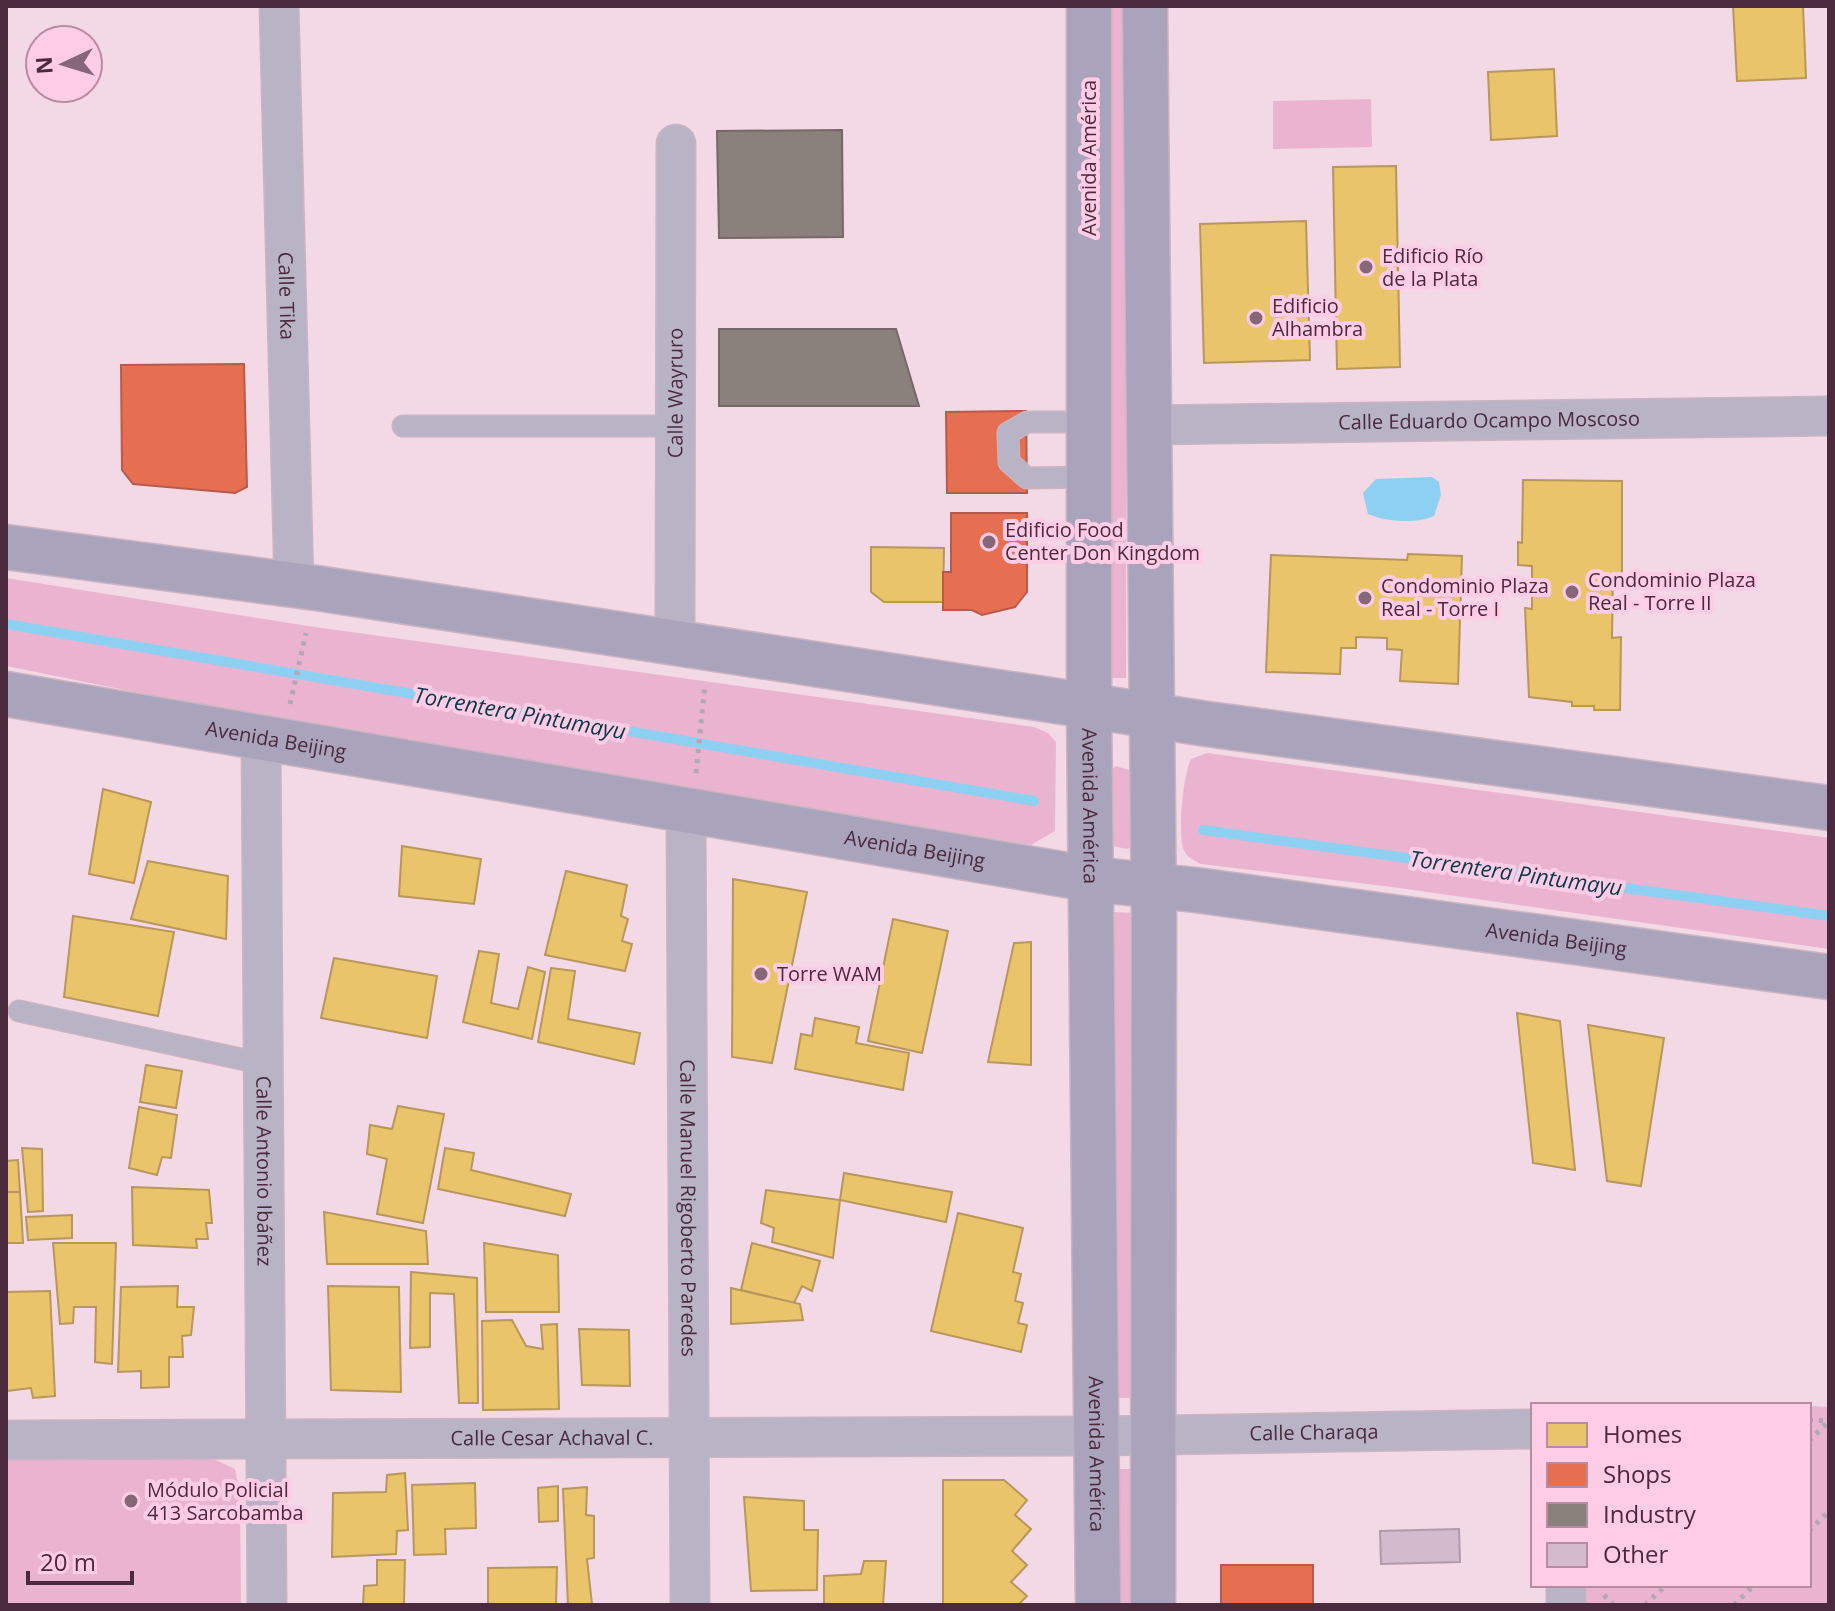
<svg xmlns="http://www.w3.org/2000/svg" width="1835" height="1611" font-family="'Open Sans',sans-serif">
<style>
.green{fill:#eab4d1}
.water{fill:#8dd0f1}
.homes{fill:#e9c46a;stroke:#b9965c;stroke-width:2}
.shops{fill:#e76f51;stroke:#b85a4b;stroke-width:2}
.industry{fill:#8a817c;stroke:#776769;stroke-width:2}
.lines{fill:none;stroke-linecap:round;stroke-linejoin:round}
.stream{stroke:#8dd0f1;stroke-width:10}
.building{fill:#d3bbcd;stroke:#b19aab;stroke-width:2}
.service-casing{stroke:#cbb4c1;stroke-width:23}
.minor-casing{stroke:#cbb4c1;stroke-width:41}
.primary-casing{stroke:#cbb4c1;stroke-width:47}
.path{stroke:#b1a7b6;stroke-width:5;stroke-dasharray:4 6;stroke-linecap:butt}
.service{stroke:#b8b3c5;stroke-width:20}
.minor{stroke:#b8b3c5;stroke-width:38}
.primary{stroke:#a9a3bc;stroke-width:44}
.poi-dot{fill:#856778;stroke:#ffcce6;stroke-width:3}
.labels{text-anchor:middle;stroke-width:8;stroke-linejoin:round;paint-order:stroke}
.street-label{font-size:20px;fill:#4a2a3c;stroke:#ffcce6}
.poi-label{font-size:20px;fill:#4a2a3c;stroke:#ffcce6;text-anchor:start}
.water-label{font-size:22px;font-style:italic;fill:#073a4b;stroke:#ffcce6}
</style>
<rect width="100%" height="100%" fill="#f3d8e6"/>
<g class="green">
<rect x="1109" y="6" width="17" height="672"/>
<polygon points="1371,99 1372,147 1273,149 1273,101"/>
<polygon points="6,578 308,626 1034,727 1048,733 1056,742 1055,831 1031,845 288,723 6,666"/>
<path d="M1207,753L1829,838V949L1392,887L1201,864C1193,860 1186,857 1183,848C1178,829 1183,776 1191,759Z"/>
<polygon points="1116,766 1133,771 1136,844 1127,849 1108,845 1108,773"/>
<polygon points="1112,912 1135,913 1130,1082 1131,1398 1118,1398"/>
<polygon points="1809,1406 1829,1407 1829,1605 1580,1605 1580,1585 1809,1585"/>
<polygon points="6,1455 211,1458 235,1469 240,1495 241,1605 6,1605"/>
<polygon points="1117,1469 1132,1469 1133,1605 1118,1605"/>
</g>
<path class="water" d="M1432,477L1439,482L1441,495L1434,516C1416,524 1386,522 1368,514L1363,493L1376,479Z"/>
<g class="homes">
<polygon points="1733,6 1803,6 1806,78 1737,81"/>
<polygon points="1554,69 1557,136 1491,140 1488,72"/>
<polygon points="1396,166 1400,367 1337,369 1333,167"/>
<polygon points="1306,221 1310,360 1204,363 1200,224"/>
<polygon points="1523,480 1622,481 1622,576 1613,576 1612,638 1621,637 1620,710 1594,710 1594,706 1572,706 1572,702 1529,697 1525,608 1532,609 1532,566 1518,565 1518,542 1522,543"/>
<polygon points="871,547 944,548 943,602 884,602 871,592"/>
<polygon points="1408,554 1462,556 1458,684 1400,681 1402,650 1387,649 1387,638 1356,637 1356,648 1341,648 1340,674 1266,672 1271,555 1407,560"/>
<polygon points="103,789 151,802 134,883 89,874"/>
<polygon points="402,846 481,859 474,904 399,896"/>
<polygon points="148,861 228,876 226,939 131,919"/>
<polygon points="566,871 627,885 621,916 628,919 622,941 632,944 625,971 545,955"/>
<polygon points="733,879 807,892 772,1063 732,1057"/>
<polygon points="73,916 174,932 158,1016 64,997"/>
<polygon points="893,919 948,931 922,1053 868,1041"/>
<polygon points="1031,942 1031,1065 988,1062 1014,943"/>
<polygon points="479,951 499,954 491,1003 518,1009 528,967 545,972 532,1039 463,1022"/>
<polygon points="334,958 437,976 427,1038 321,1018"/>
<polygon points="551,968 575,971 568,1019 640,1033 634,1064 538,1042"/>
<polygon points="1517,1013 1560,1021 1575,1170 1533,1163"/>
<polygon points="815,1018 859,1027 856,1043 909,1053 903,1090 795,1069 801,1034 812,1036"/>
<polygon points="1588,1025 1664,1038 1641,1186 1607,1181"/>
<polygon points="146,1065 182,1071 176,1108 140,1102"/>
<polygon points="398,1106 444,1114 423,1223 377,1214 387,1159 367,1154 370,1125 392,1129"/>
<polygon points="139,1107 177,1115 171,1158 162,1157 157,1175 129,1168"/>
<polygon points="22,1148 42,1149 43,1211 28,1212"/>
<polygon points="445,1148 474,1153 471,1170 571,1194 565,1216 438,1189"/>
<polygon points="18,1160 20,1192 6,1192 6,1161"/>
<polygon points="844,1173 952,1192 946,1222 840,1200"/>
<polygon points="132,1187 209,1190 212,1223 206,1223 208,1239 196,1239 197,1248 133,1245"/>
<polygon points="766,1190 840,1200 833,1258 772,1242 774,1228 761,1223"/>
<polygon points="6,1192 20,1192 23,1243 6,1243"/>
<polygon points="324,1212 426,1231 428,1264 327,1264"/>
<polygon points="958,1213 1023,1228 1013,1272 1021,1274 1015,1301 1023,1303 1018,1323 1027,1325 1021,1352 931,1331"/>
<polygon points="72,1215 72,1238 28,1240 26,1217"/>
<polygon points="53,1243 116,1243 112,1364 95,1362 96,1307 74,1307 73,1323 60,1324"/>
<polygon points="484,1243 558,1255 559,1312 486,1312"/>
<polygon points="752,1243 820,1261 812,1291 802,1286 794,1303 741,1290"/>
<polygon points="411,1272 477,1278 478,1403 459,1403 454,1294 430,1293 430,1347 410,1348"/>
<polygon points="178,1286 177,1307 194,1307 191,1335 182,1336 183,1357 169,1357 169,1387 141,1388 141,1371 118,1372 121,1287"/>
<polygon points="328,1286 399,1287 401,1392 331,1390"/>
<polygon points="731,1288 800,1304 803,1320 731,1324"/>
<polygon points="50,1291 55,1396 33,1398 31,1388 6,1391 6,1292"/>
<polygon points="512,1320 526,1346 543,1349 541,1325 557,1324 559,1409 483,1410 482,1321"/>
<polygon points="579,1329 629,1330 630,1386 582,1385"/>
<polygon points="405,1473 408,1530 397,1531 396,1554 332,1557 333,1493 386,1492 387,1475"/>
<polygon points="943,1480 1004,1480 1027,1500 1015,1515 1031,1529 1012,1551 1027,1565 1011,1582 1027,1596 1018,1605 943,1605"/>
<polygon points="475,1483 476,1528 445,1529 446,1554 414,1555 412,1485"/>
<polygon points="558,1486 558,1521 539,1522 538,1488"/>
<polygon points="587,1487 586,1515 594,1516 594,1558 587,1559 592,1604 568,1605 563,1489"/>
<polygon points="744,1497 804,1501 804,1530 818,1530 817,1590 751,1591"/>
<polygon points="377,1560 405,1560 404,1604 363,1605 364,1586 377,1585"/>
<polygon points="864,1561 886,1561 883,1605 824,1605 824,1576 861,1574"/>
<polygon points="557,1567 556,1605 488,1605 488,1568"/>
</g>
<g class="shops">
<polygon points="244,364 247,487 235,493 133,484 122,470 121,365"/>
<polygon points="1026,411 1027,493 947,493 946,412"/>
<polygon points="951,513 1027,513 1027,592 1015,607 982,615 972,610 943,610 943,572 951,572"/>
<rect x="1221" y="1565" width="92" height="40"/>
</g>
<g class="industry">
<polygon points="842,130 843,237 719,238 717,131"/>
<polygon points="719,329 896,329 919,406 719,406"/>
</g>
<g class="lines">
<g class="stream">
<polyline points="6,624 1034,801"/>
<polyline points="1203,830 1829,916"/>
</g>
</g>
<polygon class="building" points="1459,1529 1460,1562 1381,1564 1380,1531"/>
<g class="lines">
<defs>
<g id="service">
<polyline points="1088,422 1027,422 1008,433 1009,462 1027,478 1089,477"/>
<polyline points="403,426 676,426"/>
<polyline points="19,1011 264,1064"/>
</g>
<g id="minor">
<path id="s1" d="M279,6L294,586"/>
<path id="s2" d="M1149,425L1829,416"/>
<path id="s3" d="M675,643L676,144"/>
<path id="s4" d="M261,737L267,1605"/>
<path id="s5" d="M686,810L690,1605"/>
<path id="s6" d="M6,1440L1097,1436L1533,1429"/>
<polyline points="1566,1585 1566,1605"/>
</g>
<g id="primary">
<path id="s7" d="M1089,6V707L1098,1605"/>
<polyline points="1145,6 1154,922 1153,1605"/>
<polyline points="6,547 316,588 1207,724 1829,808"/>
<path id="s8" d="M6,694L1090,879L1196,890L1829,977"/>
</g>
</defs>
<use href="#service" class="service-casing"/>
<use href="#minor" class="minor-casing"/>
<use href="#primary" class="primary-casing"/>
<g class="path">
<polyline points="290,704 306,633"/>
<polyline points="696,773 705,684"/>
<polyline points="1809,1420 1828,1421"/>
<polyline points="1809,1441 1829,1421"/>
<polyline points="1809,1531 1829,1511"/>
<polyline points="1604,1595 1613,1605"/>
<polyline points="1645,1605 1666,1585"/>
<polyline points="1734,1605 1754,1585"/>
</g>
<use href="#service" class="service"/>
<use href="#minor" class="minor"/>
<use href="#primary" class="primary"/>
</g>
<g class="poi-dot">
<circle cx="1366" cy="267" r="8"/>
<circle cx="1256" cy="318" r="8"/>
<circle cx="989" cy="542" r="8"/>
<circle cx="1572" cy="592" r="8"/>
<circle cx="1365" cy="598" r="8"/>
<circle cx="761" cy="974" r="8"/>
<circle cx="131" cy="1501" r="8"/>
</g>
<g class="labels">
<g class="street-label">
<text transform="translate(1089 158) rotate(-90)" y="7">Avenida América</text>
<text dy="7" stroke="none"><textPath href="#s1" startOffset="290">Calle Tika</textPath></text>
<text dy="7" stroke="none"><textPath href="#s3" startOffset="250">Calle Wayruro</textPath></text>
<text dy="7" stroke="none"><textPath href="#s2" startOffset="340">Calle Eduardo Ocampo Moscoso</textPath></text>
<text dy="7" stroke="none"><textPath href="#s8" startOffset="274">Avenida Beijing</textPath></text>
<text dy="7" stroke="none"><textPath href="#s7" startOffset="800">Avenida América</textPath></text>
<text dy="7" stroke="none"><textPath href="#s8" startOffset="922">Avenida Beijing</textPath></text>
<text dy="7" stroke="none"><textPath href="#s8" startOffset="1570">Avenida Beijing</textPath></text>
<text dy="7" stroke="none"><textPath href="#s4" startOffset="434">Calle Antonio Ibáñez</textPath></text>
<text dy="7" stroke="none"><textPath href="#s5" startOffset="398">Calle Manuel Rigoberto Paredes</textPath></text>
<text dy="7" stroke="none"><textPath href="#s6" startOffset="1308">Calle Charaqa</textPath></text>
<text dy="7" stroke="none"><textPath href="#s6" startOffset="546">Calle Cesar Achaval C.</textPath></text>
<text dy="7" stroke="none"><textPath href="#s7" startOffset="1448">Avenida América</textPath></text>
</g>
<g class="poi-label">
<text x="1382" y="263">Edificio Río<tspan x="1382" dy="23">de la Plata</tspan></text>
<text x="1272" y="313">Edificio<tspan x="1272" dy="23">Alhambra</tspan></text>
<text x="1005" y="537">Edificio Food<tspan x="1005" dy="23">Center Don Kingdom</tspan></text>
<text x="1588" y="587">Condominio Plaza<tspan x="1588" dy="23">Real - Torre II</tspan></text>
<text x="1381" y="593">Condominio Plaza<tspan x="1381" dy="23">Real - Torre I</tspan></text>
<text x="777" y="981">Torre WAM</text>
<text x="147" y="1497">Módulo Policial<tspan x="147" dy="23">413 Sarcobamba</tspan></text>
</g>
<g class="water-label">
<text transform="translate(520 713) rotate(10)" y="8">Torrentera Pintumayu</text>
<text transform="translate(1516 873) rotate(8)" y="8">Torrentera Pintumayu</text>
</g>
</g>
<rect width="1835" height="1611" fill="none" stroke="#4a2a3c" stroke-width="16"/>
<rect x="1531" y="1403" width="280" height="184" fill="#ffcce6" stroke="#b78ba2" stroke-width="2"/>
<rect x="1547" y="1423" width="40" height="24" fill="#e9c46a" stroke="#b78ba2" stroke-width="2"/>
<text x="1603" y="1443" font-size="24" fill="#4a2a3c">Homes</text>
<rect x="1547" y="1463" width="40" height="24" fill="#e76f51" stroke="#b78ba2" stroke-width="2"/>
<text x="1603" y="1483" font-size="24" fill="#4a2a3c">Shops</text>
<rect x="1547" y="1503" width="40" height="24" fill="#8a817c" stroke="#b78ba2" stroke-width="2"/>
<text x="1603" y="1523" font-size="24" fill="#4a2a3c">Industry</text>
<rect x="1547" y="1543" width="40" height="24" fill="#d3bbcd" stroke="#b78ba2" stroke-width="2"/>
<text x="1603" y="1563" font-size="24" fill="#4a2a3c">Other</text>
<g transform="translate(64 64) rotate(266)"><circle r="38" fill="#ffcce6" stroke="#b78ba2" stroke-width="2"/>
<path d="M0-6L14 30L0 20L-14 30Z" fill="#856778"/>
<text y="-12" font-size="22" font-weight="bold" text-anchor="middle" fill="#4a2a3c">N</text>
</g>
<path d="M28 1571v12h104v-12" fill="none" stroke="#4a2a3c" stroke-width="4"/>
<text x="40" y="1571" font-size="24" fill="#4a2a3c" stroke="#ffcce6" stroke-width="6" paint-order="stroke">20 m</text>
</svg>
